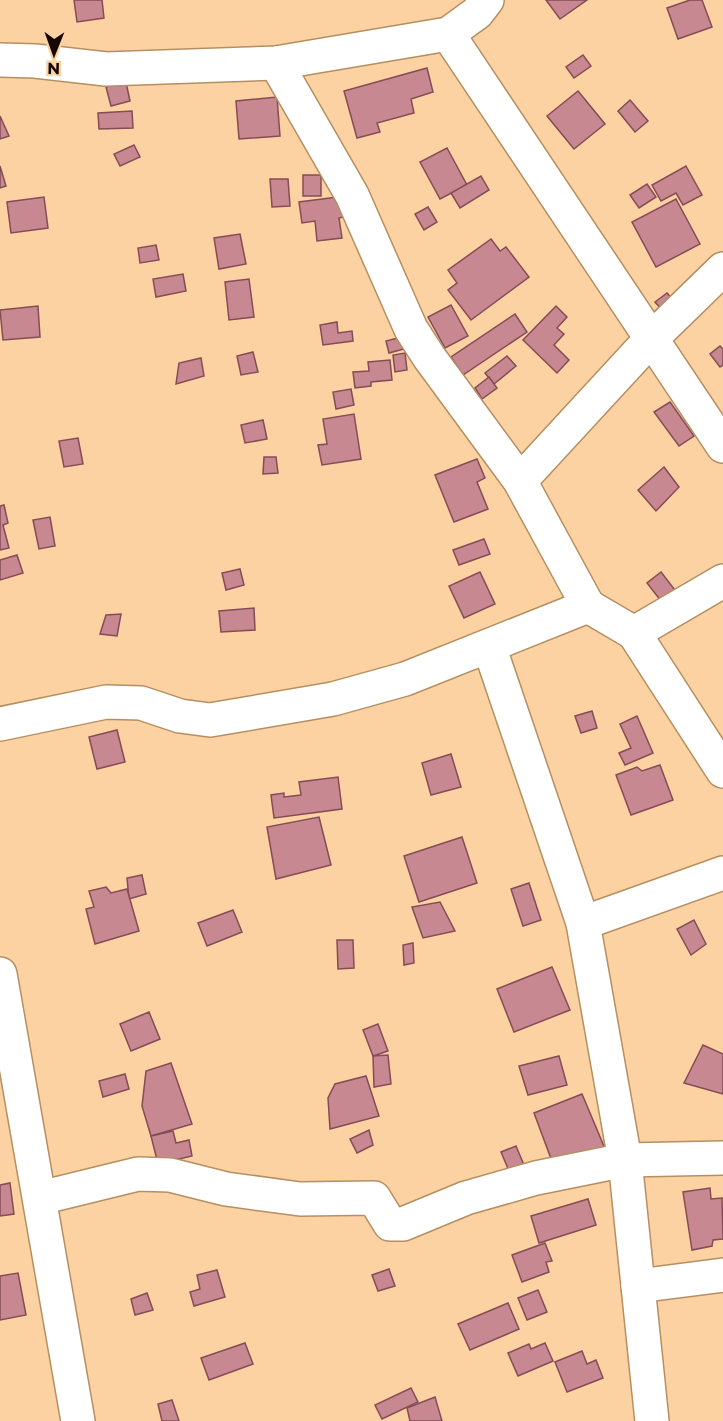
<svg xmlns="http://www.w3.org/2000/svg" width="723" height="1421" font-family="Montserrat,sans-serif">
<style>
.building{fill:#c78891;stroke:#854c55;stroke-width:1.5}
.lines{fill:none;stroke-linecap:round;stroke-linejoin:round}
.minor-casing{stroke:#b68f61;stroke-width:36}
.minor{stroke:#fff;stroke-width:33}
</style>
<rect width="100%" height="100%" fill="#fcd2a3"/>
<g class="building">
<polygon points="74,0 102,0 104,18 77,22"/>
<polygon points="546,0 587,0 560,19"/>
<polygon points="690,0 702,0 712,27 678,39 667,8"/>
<polygon points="583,55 591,66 574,78 566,67"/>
<polygon points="427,68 433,92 411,99 414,113 377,123 380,132 357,138 344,91"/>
<polygon points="126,82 130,101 111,106 106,87"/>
<polygon points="578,91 605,124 574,149 547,116"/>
<polygon points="277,97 280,136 239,139 236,101"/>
<polygon points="630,100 648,121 635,132 618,111"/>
<polygon points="132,111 133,128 99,129 98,113"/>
<polygon points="0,116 9,136 0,139"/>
<polygon points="134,145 140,157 120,166 114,154"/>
<polygon points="447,148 467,185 440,199 420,162"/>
<polygon points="0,166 6,186 0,188"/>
<polygon points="686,166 702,195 683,205 676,193 661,201 652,185"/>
<rect x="303" y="175" width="18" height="21"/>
<polygon points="481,176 489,190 460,208 451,193"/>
<polygon points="270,179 288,179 290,206 272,207"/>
<polygon points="647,184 656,197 639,208 630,195"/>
<polygon points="345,196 348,216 339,218 342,238 317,241 315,221 302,223 299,202"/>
<polygon points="44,197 48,228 11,233 7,202"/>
<polygon points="676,199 700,244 656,267 632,222"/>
<polygon points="428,207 437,222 424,230 415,214"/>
<polygon points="240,234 246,264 219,269 214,238"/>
<polygon points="491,239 500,251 506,247 529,277 471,320 448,290 457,283 448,270"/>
<polygon points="156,245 159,260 140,263 138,248"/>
<polygon points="183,274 186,291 156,297 153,279"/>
<polygon points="249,279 254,317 229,320 225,282"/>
<polygon points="667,293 674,301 662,310 655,302"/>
<polygon points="451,305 468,336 445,348 428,317"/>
<polygon points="38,306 40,337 3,340 0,310"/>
<polygon points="556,306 567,317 557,328 564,334 554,345 569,360 557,373 523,340"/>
<polygon points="515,314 527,332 463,375 451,357"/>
<polygon points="337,322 338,333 352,331 353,341 323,345 320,325"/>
<polygon points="402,337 404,349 389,353 386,341"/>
<polygon points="720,346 723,349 723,365 720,367 710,354"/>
<polygon points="253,352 258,372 241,375 237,356"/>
<polygon points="405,353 407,370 395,372 393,355"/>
<polygon points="507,356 516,366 494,384 485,373"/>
<polygon points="201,358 204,376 176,384 179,363"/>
<polygon points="390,360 392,380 371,382 371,386 355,388 353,372 369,371 368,362"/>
<polygon points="489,377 497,388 482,399 475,388"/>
<polygon points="351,389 354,405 336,409 333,392"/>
<polygon points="670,402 694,436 679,446 654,412"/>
<polygon points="354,414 361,459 322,465 318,445 327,444 323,419"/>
<polygon points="263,420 267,439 245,443 241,425"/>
<polygon points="78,438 83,464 64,467 59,441"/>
<polygon points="264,457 276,457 278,473 263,474"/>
<polygon points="477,459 485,478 477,482 488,509 454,522 435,475"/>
<polygon points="664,467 679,487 656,511 638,490"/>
<polygon points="4,505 8,523 3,525 9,548 0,550 0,506"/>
<polygon points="50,517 55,546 39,549 33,520"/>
<polygon points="484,539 490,554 459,565 453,550"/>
<polygon points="17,555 23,573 0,580 0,560"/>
<polygon points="240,569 244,585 226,590 222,573"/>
<polygon points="480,572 495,604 464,618 449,586"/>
<polygon points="661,572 675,590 661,601 647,583"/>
<polygon points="254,608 255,630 221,632 219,611"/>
<polygon points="121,614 117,636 100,634 106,615"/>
<polygon points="592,711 597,728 581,733 575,716"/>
<polygon points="637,716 653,753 625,765 619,753 631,748 620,724"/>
<polygon points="117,730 125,762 97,769 89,737"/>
<polygon points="451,754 461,787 431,795 422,763"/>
<polygon points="660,765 673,800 631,815 616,775 637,767 642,771"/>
<polygon points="338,777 342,809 274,818 271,795 284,793 284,797 301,795 299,782"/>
<polygon points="319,817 331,865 276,879 267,827"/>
<polygon points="462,837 477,883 419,902 404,856"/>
<polygon points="142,875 146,894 129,899 127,878"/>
<polygon points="529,883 541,920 523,926 511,889"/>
<polygon points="106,887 111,893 127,889 139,931 95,944 86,909 94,907 89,891"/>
<polygon points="440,902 455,931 423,938 412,907"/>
<polygon points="233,910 242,932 207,946 198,923"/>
<polygon points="694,920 706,944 691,955 677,929"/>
<polygon points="337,940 353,940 354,968 338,969"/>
<polygon points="413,943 414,963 404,965 403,945"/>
<polygon points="552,967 570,1010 514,1032 497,989"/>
<polygon points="149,1012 160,1039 131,1051 120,1024"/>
<polygon points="378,1024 388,1051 373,1056 363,1030"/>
<polygon points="703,1045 723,1054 723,1094 684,1083"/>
<polygon points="388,1055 391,1084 374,1087 373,1056"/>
<polygon points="559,1056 567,1085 528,1095 519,1066"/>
<polygon points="171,1063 192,1124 151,1136 142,1106 146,1071"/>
<polygon points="125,1074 129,1089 103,1097 99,1081"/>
<polygon points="366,1076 379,1116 330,1129 328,1098 335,1084"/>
<polygon points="582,1094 606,1151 553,1164 534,1113"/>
<polygon points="369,1130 373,1145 357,1153 350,1139"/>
<polygon points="173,1131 176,1143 189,1140 192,1156 158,1164 151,1136"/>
<polygon points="516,1146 524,1165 509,1171 501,1152"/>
<polygon points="10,1183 14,1214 0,1216 0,1185"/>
<polygon points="710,1188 711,1199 722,1198 723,1239 713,1240 712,1246 692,1250 683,1192"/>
<polygon points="588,1199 596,1225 539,1243 531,1216"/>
<polygon points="545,1243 552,1261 546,1262 549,1272 522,1282 512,1255"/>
<polygon points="389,1269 395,1286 378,1291 372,1275"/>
<polygon points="217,1270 225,1297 194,1306 190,1292 200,1289 197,1275"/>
<polygon points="18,1273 26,1315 0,1320 0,1276"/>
<polygon points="538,1290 547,1312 527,1320 518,1298"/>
<polygon points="147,1293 153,1310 135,1315 131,1299"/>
<polygon points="508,1303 519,1329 470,1350 458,1324"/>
<polygon points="245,1343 253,1364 209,1380 201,1358"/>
<polygon points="545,1343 553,1361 518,1376 508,1353 529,1344 531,1349"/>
<polygon points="582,1351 587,1364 596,1360 603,1378 567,1392 555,1362"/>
<polygon points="411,1388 418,1402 382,1419 375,1405"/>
<polygon points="435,1397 442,1421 410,1421 407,1408"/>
<polygon points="172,1400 179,1421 162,1421 158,1404"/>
</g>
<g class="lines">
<defs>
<g id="minor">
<polyline points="448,34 723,446"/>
<polyline points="0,60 35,61 106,69 276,63 448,34 477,13 487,0"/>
<polyline points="276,63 352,195 411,329 429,357 520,481 588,606"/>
<polyline points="520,481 650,340 723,269"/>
<polyline points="634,633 723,771"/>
<polyline points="489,646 583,923 625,1160 652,1421"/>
<polyline points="0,724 106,702 141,703 180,716 210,720 333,699 405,679 588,606 634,633 723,581"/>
<polyline points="583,923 723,873"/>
<polyline points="0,974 78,1421"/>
<polyline points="40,1198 138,1174 170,1175 226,1189 300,1199 374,1198 390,1224 403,1224 466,1198 536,1178 625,1160 723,1158"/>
<polyline points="638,1286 723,1275"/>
</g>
</defs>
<use href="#minor" class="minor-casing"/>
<use href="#minor" class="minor"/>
</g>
<g transform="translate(54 54) rotate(181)" stroke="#fcd2a3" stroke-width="4.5" paint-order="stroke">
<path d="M0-4.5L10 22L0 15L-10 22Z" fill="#160800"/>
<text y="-9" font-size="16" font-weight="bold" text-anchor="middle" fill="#160800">N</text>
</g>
</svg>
